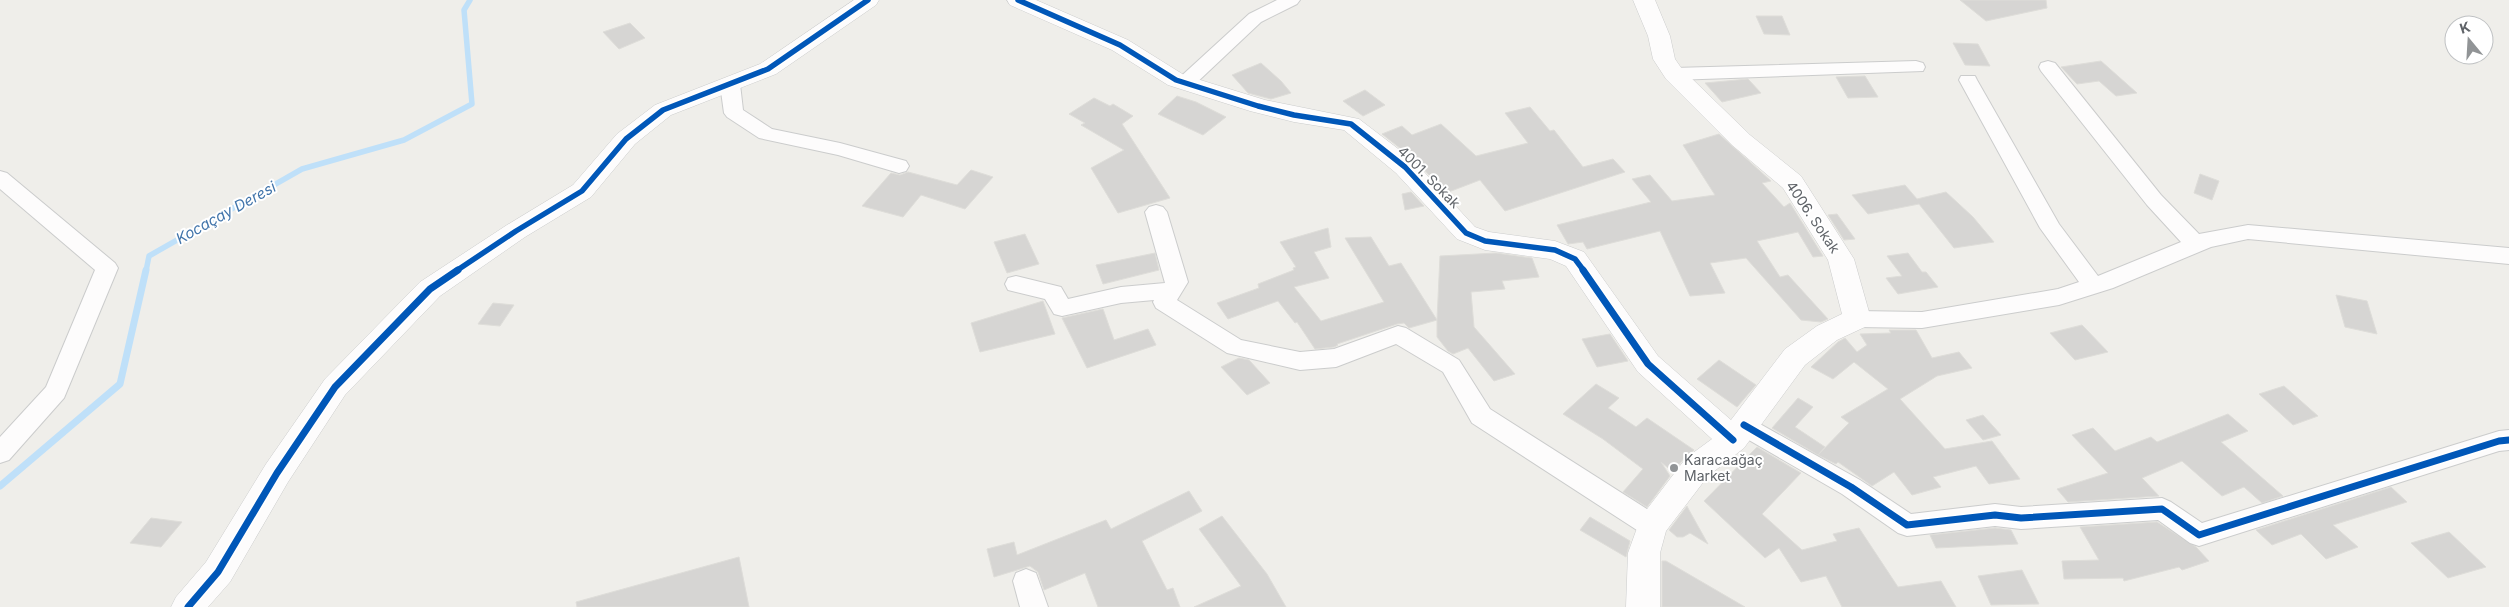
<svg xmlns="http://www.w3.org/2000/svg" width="2509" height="607" font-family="Inter,sans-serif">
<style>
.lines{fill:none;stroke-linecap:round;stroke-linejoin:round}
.stream-far1{stroke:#bfe0f9;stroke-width:5.5}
.stream{stroke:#bfe0f9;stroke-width:7}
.building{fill:#d6d5d3;stroke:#deddd9}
.minor-casing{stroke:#cbcccc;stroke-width:2}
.tertiary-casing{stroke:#cbcccc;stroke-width:1}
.minor{fill:#fdfcfc;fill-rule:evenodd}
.tertiary{fill:#fdfcfc;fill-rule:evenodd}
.cycleway-far1-casing{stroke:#fff;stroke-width:8}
.cycleway-casing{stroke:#fff;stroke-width:10}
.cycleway-far1{stroke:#0057b8;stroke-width:5.5}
.cycleway{stroke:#0057b8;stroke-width:7}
.poi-dot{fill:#919496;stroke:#fff;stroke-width:2}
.labels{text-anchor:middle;stroke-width:4;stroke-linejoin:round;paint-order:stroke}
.street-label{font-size:14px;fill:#5f6368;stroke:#fff}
.poi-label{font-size:14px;fill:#5f6368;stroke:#fff;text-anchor:start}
.water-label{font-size:15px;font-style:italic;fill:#4174aa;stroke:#fff}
</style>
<rect width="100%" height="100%" fill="#efeeea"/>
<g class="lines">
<polyline class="stream-far1" points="146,271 149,256 302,169 404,140 472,104 464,10 470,0"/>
<polyline class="stream" points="0,486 120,384 146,270"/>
</g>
<g class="building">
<polygon points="1960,0 2046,0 2047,8 1986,21"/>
<polygon points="1756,16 1782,16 1790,35 1764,34"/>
<polygon points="630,23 645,38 619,49 603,32"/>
<polygon points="1953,43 1978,44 1990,66 1965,65"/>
<polygon points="2101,61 2137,93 2116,96 2099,81 2077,84 2061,67"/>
<polygon points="1261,63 1281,81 1291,93 1271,99 1248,93 1232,75"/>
<polygon points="1865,76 1878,97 1848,98 1836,77"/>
<polygon points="1748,79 1761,93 1722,102 1705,83"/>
<polygon points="1365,90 1385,105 1363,116 1343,101"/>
<polygon points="1177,96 1196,102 1226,117 1203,135 1158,114"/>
<polygon points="1094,98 1110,106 1113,104 1133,116 1122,124 1170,198 1118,213 1091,168 1124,150 1081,125 1085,123 1069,114"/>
<polygon points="1530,107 1550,131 1554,130 1583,167 1613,159 1625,172 1505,211 1480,180 1446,193 1415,160 1382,134 1402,126 1412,135 1441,124 1476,156 1528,143 1505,113"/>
<polygon points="1719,134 1771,181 1762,183 1784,207 1790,203 1823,256 1813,257 1798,232 1757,241 1780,277 1788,275 1828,319 1821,322 1801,320 1746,258 1710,263 1725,293 1690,296 1660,231 1587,249 1583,242 1568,244 1557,225 1651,202 1632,179 1650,175 1672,201 1715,195 1683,145"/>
<polygon points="971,170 993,177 965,209 921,195 903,217 862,206 891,173 900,175 908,172 957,185"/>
<polygon points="2200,174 2219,181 2212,200 2194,193"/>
<polygon points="1905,185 1917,199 1946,192 1973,217 1994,242 1954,248 1919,204 1868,214 1852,195"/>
<polygon points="1411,192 1424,206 1405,210 1402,194"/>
<polygon points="1837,214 1855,239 1844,240 1828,215"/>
<polygon points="1328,228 1331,247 1314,252 1329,278 1294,287 1321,321 1384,302 1345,238 1371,237 1389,266 1401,263 1437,320 1440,256 1496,253 1532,258 1539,277 1502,281 1505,289 1471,292 1474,327 1515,374 1494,381 1468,348 1453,354 1448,351 1437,337 1437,320 1409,328 1404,323 1397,324 1337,344 1338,345 1334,347 1315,349 1297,322 1295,323 1278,301 1228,319 1217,303 1259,288 1258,284 1294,270 1293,268 1296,267 1280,242"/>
<polygon points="1025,234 1039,264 1007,273 994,242"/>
<polygon points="1155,253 1159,270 1103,284 1096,265"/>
<polygon points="1908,253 1922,272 1926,272 1938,287 1898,294 1886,278 1902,276 1887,256"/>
<polygon points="2336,295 2367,301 2377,334 2345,327"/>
<polygon points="1043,301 1055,334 980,352 971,323"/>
<polygon points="493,303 514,305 500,326 478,324"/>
<polygon points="1103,309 1114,340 1148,329 1156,345 1087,368 1062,318"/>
<polygon points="2082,325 2108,352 2075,360 2050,333"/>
<polygon points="1889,330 1916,330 1932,358 1959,352 1972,368 1937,376 1900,399 1945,449 1992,441 2020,479 1989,484 1976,466 1933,477 1941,487 1912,495 1894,472 1872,486 1838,462 1836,464 1818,455 1849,423 1841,417 1888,389 1854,362 1833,379 1811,367 1838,342 1845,338 1857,352 1867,345 1860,334 1891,333"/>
<polygon points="1610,334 1628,361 1597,367 1582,339"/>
<polygon points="1239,358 1249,360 1270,383 1247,395 1221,367"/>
<polygon points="1719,360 1756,385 1737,407 1697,379"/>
<polygon points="1596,384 1619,398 1608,408 1636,427 1647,418 1694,450 1685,457 1673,472 1661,462 1670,476 1647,507 1623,492 1643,469 1603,439 1563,414"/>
<polygon points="2284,386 2318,416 2293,425 2259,394"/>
<polygon points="1798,398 1813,407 1795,427 1825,447 1818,455 1772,428"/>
<polygon points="2228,414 2248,431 2221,442 2283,496 2262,503 2244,487 2222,496 2182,461 2142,478 2159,496 2068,502 2057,489 2108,473 2072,435 2093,428 2115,451 2151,437 2157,442"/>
<polygon points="1983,415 2001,435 1983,440 1966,420"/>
<polygon points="1757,447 1801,473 1762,514 1802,550 1837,541 1833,534 1859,528 1898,587 1941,581 1956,607 1842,607 1826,576 1801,582 1779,548 1765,558 1704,501"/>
<polygon points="2391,487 2407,502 2333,525 2358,547 2326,559 2301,534 2272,545 2256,530"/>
<polygon points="1189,491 1202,511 1142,541 1167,590 1173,588 1180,607 1098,607 1085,573 1044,590 1038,572 1030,566 994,577 987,549 1014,542 1017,555 1106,520 1111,529"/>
<polygon points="1687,506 1689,510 1708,544 1690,533 1683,537 1677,537 1669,530"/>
<polygon points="1222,516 1267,574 1286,607 1194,607 1241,586 1199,529"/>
<polygon points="1590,517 1630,541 1626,557 1580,530"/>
<polygon points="151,518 182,522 161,547 130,543"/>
<polygon points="2157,522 2196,547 2209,561 2182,570 2179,567 2124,581 2123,578 2064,579 2062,561 2099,560 2080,527"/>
<polygon points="1995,528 2011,530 2018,544 1936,548 1930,535"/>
<polygon points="2449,532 2486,567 2448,578 2411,543"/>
<polygon points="739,557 749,607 577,607 576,602"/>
<polygon points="1662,561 1666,561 1745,607 1662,607"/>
<polygon points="2022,570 2039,604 1991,605 1978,576"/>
</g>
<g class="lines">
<defs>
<g id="minor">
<polygon points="1277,0 1300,0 1297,4 1261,22 1192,87 1178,87 1175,83 1178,79 1249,14"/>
<polygon points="1916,61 1923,63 1925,67 1923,71 1674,80 1667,78 1665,74 1667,70 1674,68"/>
<polygon points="2048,61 2055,63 2161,195 2199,234 2248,225 2509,248 2509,264 2248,239 2211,247 2113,288 2059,305 1922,328 1857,327 1849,325 1846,319 1849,313 1857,311 1922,312 2058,289 2079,282 2040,228 1959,80 1961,76 1975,76 1977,80 2059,224 2098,276 2181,242 2147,205 2041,71 2039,67 2041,63"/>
<polygon points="730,78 737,80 740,84 743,110 772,129 840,143 906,161 909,166 906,171 899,173 838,155 759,138 727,117 724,113 720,84 723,80"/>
<polygon points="0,171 7,173 115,263 118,268 64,398 9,460 0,463 0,437 46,387 95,270 0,189"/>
<polygon points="1156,205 1163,207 1167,212 1188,282 1177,300 1241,340 1300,352 1334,349 1398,326 1406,328 1459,360 1490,409 1661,518 1665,526 1661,534 1652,537 1643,534 1472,423 1443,372 1396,344 1336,367 1300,370 1227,353 1156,308 1153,302 1154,300 1121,303 1062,316 1054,314 1045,299 1008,290 1005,284 1008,278 1016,276 1061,287 1068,299 1121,287 1165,283 1145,212 1149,207"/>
<polygon points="1744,415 1860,480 1911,514 1995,504 2021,507 2162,498 2171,502 2202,523 2499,431 2509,430 2509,450 2499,451 2199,546 2190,543 2158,520 2021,529 1995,526 1907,536 1898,533 1842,494 1735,432 1732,425 1735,418"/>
<polygon points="1026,569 1036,573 1048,607 1020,607 1013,581 1016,573"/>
</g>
<g id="tertiary">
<polygon points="854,0 879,0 876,5 776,74 671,115 635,144 591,197 525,237 440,296 345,395 288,482 230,582 208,607 171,607 176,597 206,562 266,464 325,379 420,282 507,225 573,185 617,134 655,105 760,64"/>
<polygon points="1007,0 1036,0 1128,40 1184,75 1265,100 1359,119 1414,161 1475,227 1489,232 1555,241 1584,252 1658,356 1731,420 1785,349 1817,326 1842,314 1828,260 1783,188 1732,145 1666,79 1653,59 1648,36 1633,0 1655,0 1670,36 1675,59 1682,69 1750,135 1801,176 1854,259 1871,319 1867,326 1837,340 1805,365 1744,448 1708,476 1666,531 1660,553 1660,607 1626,607 1628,553 1641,517 1686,458 1712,439 1638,372 1566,266 1550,259 1485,250 1457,239 1396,173 1344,130 1294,122 1250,111 1168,85 1112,50 1010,5"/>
</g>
</defs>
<use href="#minor" class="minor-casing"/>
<use href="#tertiary" class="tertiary-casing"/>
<use href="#minor" class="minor"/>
<use href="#tertiary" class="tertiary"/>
<defs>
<g id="cycleway-far1">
<polyline points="1018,0 1120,45 1176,80 1258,106 1294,115 1351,124 1405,167 1466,233 1485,241 1555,250 1575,259 1584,271"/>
<polyline points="456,271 516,231 582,191 626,139 663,110 768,69 868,0"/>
</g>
<g id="cycleway">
<polyline points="1583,270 1648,364 1733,440"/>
<polyline points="1744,425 1851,487 1907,525 1995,515 2021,518 2162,509 2199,535 2499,441 2509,440"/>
<polyline points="188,607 218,572 277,473 335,387 430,289 458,270"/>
</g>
</defs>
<use href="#cycleway-far1" class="cycleway-far1-casing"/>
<use href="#cycleway" class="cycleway-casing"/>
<use href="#cycleway-far1" class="cycleway-far1"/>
<use href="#cycleway" class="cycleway"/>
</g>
<circle class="poi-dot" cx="1674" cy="468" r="5"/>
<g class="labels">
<g class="street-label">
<text transform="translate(1429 177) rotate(45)" y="5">4001. Sokak</text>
<text transform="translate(1813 217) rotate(56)" y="5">4006. Sokak</text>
</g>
<g class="poi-label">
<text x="1684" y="465">Karacaağaç<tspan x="1684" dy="16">Market</tspan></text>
</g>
<g class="water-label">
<text transform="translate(226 213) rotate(-29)" y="5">Kocaçay Deresi</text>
</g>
</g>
<g transform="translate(2469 40) rotate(342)"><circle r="24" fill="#ffffff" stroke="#bfc1c3"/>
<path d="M0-4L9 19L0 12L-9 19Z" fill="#919496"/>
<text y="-8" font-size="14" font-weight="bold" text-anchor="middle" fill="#5f6368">K</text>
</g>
</svg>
